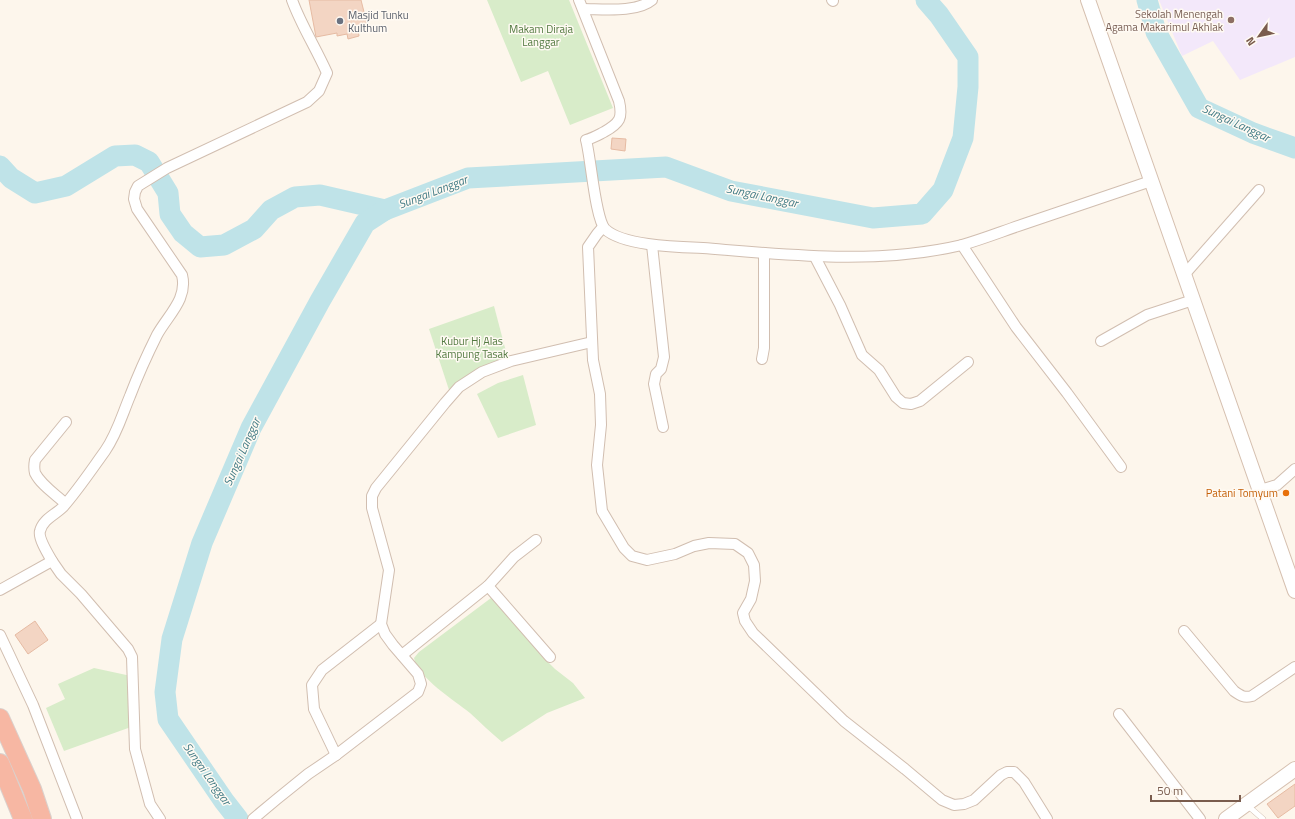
<svg xmlns="http://www.w3.org/2000/svg" width="1295" height="819" font-family="'Titillium Web',sans-serif">
<style>
.education{fill:#f3e8fa}
.green{fill:#d8ecc9}
.lines{fill:none;stroke-linecap:round;stroke-linejoin:round}
.river{stroke:#bfe3e8;stroke-width:21}
.building{fill:#f3d5c3;stroke:#e6bba3}
.lane-casing{stroke:#d1beb0;stroke-width:6}
.street-casing{stroke:#d1beb0;stroke-width:12}
.secondary-casing{stroke:#d6c0b0;stroke-width:16}
.highway-casing{stroke:#dad1cd;stroke-width:20}
.lane{stroke:#fff;stroke-width:5}
.street{stroke:#fff;stroke-width:10}
.secondary{stroke:#fff;stroke-width:14}
.highway{stroke:#f7b7a3;stroke-width:18}
.education-dot{fill:#8d6e63;stroke:#fffaf3;stroke-width:1.5}
.worship-dot{fill:#6b7280;stroke:#fffaf3;stroke-width:1.5}
.food-dot{fill:#e8710a;stroke:#fffaf3;stroke-width:1.5}
.labels{text-anchor:middle;stroke-width:3;stroke-linejoin:round;paint-order:stroke}
.education-label{font-size:11px;fill:#785e54;stroke:#fffaf3;text-anchor:end}
.worship-label{font-size:11px;fill:#5b616d;stroke:#fffaf3;text-anchor:start}
.park-label{font-size:11px;fill:#537a41;stroke:#fffaf3}
.food-label{font-size:11px;fill:#c56008;stroke:#fffaf3;text-anchor:end}
.water-label{font-size:12px;font-style:italic;fill:#437c86;stroke:#fffaf3}
</style>
<rect width="100%" height="100%" fill="#fdf6ec"/>
<polygon class="education" points="1159,0 1295,0 1295,57 1240,80 1213,41 1182,56"/>
<g class="green">
<polygon points="487,0 569,0 613,108 570,125 548,71 521,82"/>
<polygon points="494,306 509,363 450,393 429,329"/>
<polygon points="523,375 536,425 498,438 477,394 498,383"/>
<path d="M495,595L540,654L555,669L573,683L585,698L547,713L502,742C491,733 481,723 470,713C455,701 417,677 414,658L419,652Z"/>
<polygon points="94,668 131,676 131,727 64,751 46,708 65,699 58,684"/>
</g>
<g class="lines">
<g class="river">
<polyline points="1147,0 1156,32 1199,108 1253,133 1295,148"/>
<polyline points="0,166 11,178 35,193 66,186 115,156 135,155 149,162 168,193 170,214 183,233 200,247 224,245 254,229 271,210 295,197 320,195 385,210"/>
<polyline points="238,819 224,801 168,719 165,692 172,639 202,543 251,428 320,301 365,223 385,210 468,178 666,167 731,191 873,218 922,214 943,190 963,138 968,87 968,57 939,15 926,0"/>
</g>
</g>
<g class="building">
<polygon points="309,0 361,0 368,28 358,30 359,36 348,39 347,34 337,36 337,33 316,37"/>
<polygon points="612,138 626,139 625,151 611,149"/>
<polygon points="35,621 48,640 28,654 15,635"/>
<polygon points="1295,784 1295,806 1278,818 1267,804"/>
</g>
<g class="lines">
<defs>
<polyline id="lane" points="1247,805 1263,819"/>
<g id="street">
<path d="M579,0L619,101C623,118 620,123 604,132C598,135 593,138 586,140C591,158 595,218 605,229C623,246 678,247 703,248C789,255 877,265 962,245C983,239 1003,231 1024,224C1066,210 1109,195 1151,181"/>
<polyline points="832,0 833,1"/>
<path d="M583,9C602,9 637,13 652,0"/>
<polyline points="603,227 597,234 588,247 593,360 600,394 601,425 597,465 602,511 624,548 632,556 647,560 675,554 694,546 709,543 735,544 748,553 754,565 755,581 751,599 743,613 745,621 753,633 844,721 905,769 942,800 954,805 964,804 974,800 1001,775 1007,772 1014,772 1024,782 1047,819"/>
<polyline points="652,245 664,357 661,369 656,374 654,384 663,427"/>
<polyline points="962,245 1016,327 1067,393 1121,467"/>
<polyline points="815,257 840,305 862,355 879,370 896,397 903,403 911,404 920,401 968,362"/>
<polyline points="1184,275 1259,190"/>
<polyline points="1101,341 1147,315 1193,300"/>
<polyline points="762,359 764,348 764,253"/>
<polyline points="1260,490 1277,485 1295,469"/>
<path d="M65,503C55,494 41,485 35,473C34,469 34,465 35,460L66,422"/>
<path d="M52,561C48,554 38,538 40,531C43,519 55,515 63,507C78,490 92,469 105,451C117,434 122,415 130,396C138,375 147,355 157,335C168,315 188,299 182,275L137,209L134,199L135,192L138,186L167,168L307,102L319,91L327,73C316,48 301,25 292,0"/>
<polyline points="488,586 550,657"/>
<polyline points="0,590 52,561 61,574 81,594 128,649 132,657 135,749 150,804 160,819"/>
<path d="M1184,631L1234,691C1241,696 1244,698 1252,696L1295,667"/>
<polyline points="0,635 33,705 77,819"/>
<polyline points="402,655 488,586 514,557 536,540"/>
<polyline points="1119,714 1200,819"/>
<polyline points="336,755 314,709 312,685 322,670 381,624"/>
<polyline points="253,819 277,799 308,774 336,755 418,692 421,684 418,674 393,645 385,634 381,624 389,570 372,508 372,496 376,488 445,403 459,387 482,372 511,361 592,342"/>
</g>
<g id="secondary">
<polyline points="1088,0 1295,591"/>
<polyline points="1226,819 1295,769"/>
</g>
<g id="highway">
<polyline points="0,718 32,789 42,819"/>
<polyline points="0,763 23,819"/>
</g>
</defs>
<use href="#lane" class="lane-casing"/>
<use href="#street" class="street-casing"/>
<use href="#secondary" class="secondary-casing"/>
<use href="#highway" class="highway-casing"/>
<use href="#lane" class="lane"/>
<use href="#street" class="street"/>
<use href="#secondary" class="secondary"/>
<use href="#highway" class="highway"/>
</g>
<circle class="education-dot" cx="1231" cy="20" r="4"/>
<circle class="worship-dot" cx="340" cy="21" r="4"/>
<circle class="food-dot" cx="1286" cy="493" r="4"/>
<g class="labels">
<g class="education-label">
<text x="1223" y="18">Sekolah Menengah<tspan x="1223" dy="13">Agama Makarimul Akhlak</tspan></text>
</g>
<g class="worship-label">
<text x="348" y="19">Masjid Tunku<tspan x="348" dy="13">Kulthum</tspan></text>
</g>
<g class="park-label">
<text x="541" y="33">Makam Diraja<tspan x="541" dy="13">Langgar</tspan></text>
<text x="472" y="345">Kubur Hj Alas<tspan x="472" dy="13">Kampung Tasak</tspan></text>
</g>
<g class="food-label">
<text x="1278" y="497">Patani Tomyum</text>
</g>
<g class="water-label">
<text transform="translate(1236 123) rotate(25)" y="4">Sungai Langgar</text>
<text transform="translate(433 192) rotate(-21)" y="4">Sungai Langgar</text>
<text transform="translate(762 196) rotate(12)" y="4">Sungai Langgar</text>
<text transform="translate(242 452) rotate(-66)" y="4">Sungai Langgar</text>
<text transform="translate(207 774) rotate(55)" y="4">Sungai Langgar</text>
</g>
</g>
<g transform="translate(1259 36) rotate(237)" stroke="#fffaf3" stroke-width="3" paint-order="stroke">
<path d="M0-3L7 15L0 10L-7 15Z" fill="#7a5c4d"/>
<text y="-6" font-size="11" font-weight="bold" text-anchor="middle" fill="#7a5c4d">N</text>
</g>
<path d="M1151 795v6h89v-6" fill="none" stroke="#7a5c4d" stroke-width="2"/>
<text x="1157" y="795" font-size="12" fill="#7a5c4d" stroke="#fffaf3" stroke-width="3" paint-order="stroke">50 m</text>
</svg>
